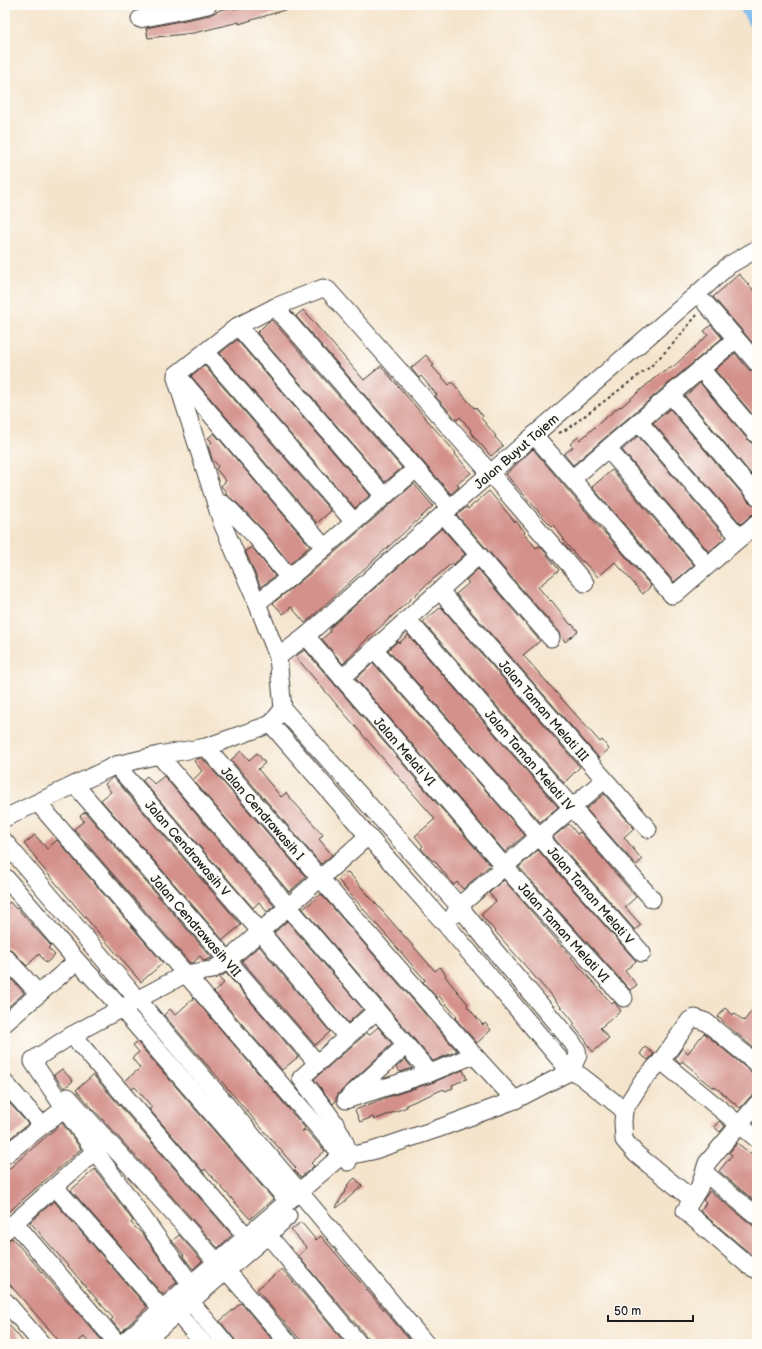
<svg xmlns="http://www.w3.org/2000/svg" width="762" height="1349" font-family="'Balsamiq Sans',sans-serif">
<style>
.lines{fill:none;stroke-linecap:round;stroke-linejoin:round}
.river{stroke:#78bbee;stroke-width:20}
.building{fill:#d4918b}
.minor-casing{stroke:#3d3a36;stroke-width:19}
.path{stroke:#3d3a36;stroke-width:2;stroke-dasharray:3 3;stroke-linecap:butt}
.minor{stroke:#fff;stroke-width:17}
.labels{text-anchor:middle;stroke-width:3;stroke-linejoin:round;paint-order:stroke}
.street-label{font-size:13px;fill:#1c1c1c;stroke:#fdfcf7}
</style>
<rect width="100%" height="100%" fill="#fdfcf7"/>
<filter id="ink" filterUnits="userSpaceOnUse"><feTurbulence type="fractalNoise" baseFrequency=".025" numOctaves="2"/><feDisplacementMap in="SourceGraphic" scale="8" xChannelSelector="R" yChannelSelector="G"/><feConvolveMatrix kernelMatrix="1 2 1 2 8 2 1 2 1" color-interpolation-filters="sRGB"/></filter>
<filter id="wash" filterUnits="userSpaceOnUse"><feTurbulence type="fractalNoise" baseFrequency=".012" numOctaves="4" result="noise"/><feDisplacementMap in="SourceGraphic" scale="16" xChannelSelector="R" yChannelSelector="G"/><feGaussianBlur stdDeviation="0.9" result="paint"/><feColorMatrix in="noise" values="0 0 0 0 0 0 0 0 0 0 0 0 0 0 0 0 0 1.4 0 .05"/><feComposite in="paint" operator="in"/></filter>
<g filter="url(#wash)">
<rect width="100%" height="100%" fill="#f5e4cc"/>
<g class="lines">
<polyline class="river" points="749,5 757,19"/>
</g>
<g id="blocks">
<g class="building">
<polygon points="250,5 293,5 294,7 239,24 239,22 194,33 148,38 146,28 210,15 220,10 233,7 234,9"/>
<polygon points="739,274 757,294 757,348 713,297"/>
<polygon points="303,310 364,380 381,366 434,428 456,453 455,454 471,473 457,484 459,487 451,494 296,316"/>
<polygon points="272,320 402,468 385,482 257,333 268,322"/>
<polygon points="711,325 722,338 573,465 564,454 573,447 570,444 578,437 580,440 604,419 620,406 621,407 658,375 674,366 708,335 704,331"/>
<polygon points="237,340 370,495 355,508 220,353"/>
<polygon points="735,353 749,370 757,373 757,420 715,370"/>
<polygon points="426,355 434,365 432,366 449,385 452,382 474,408 475,407 483,416 481,418 496,436 495,437 503,446 491,456 476,439 470,431 471,430 460,417 457,420 435,396 437,395 421,376 419,378 411,368"/>
<polygon points="204,365 331,511 317,523 191,376"/>
<polygon points="700,383 749,441 753,444 757,445 757,481 685,396"/>
<polygon points="670,409 749,502 757,506 757,513 751,515 741,524 653,423"/>
<polygon points="214,433 310,546 290,564 263,530 237,503 225,494 227,493 221,486 226,481 216,469 218,466 212,459 208,446 212,442 208,438"/>
<polygon points="638,436 723,534 721,535 724,539 709,552 622,450"/>
<polygon points="533,449 605,534 606,534 651,586 643,594 615,562 598,577 583,561 582,562 563,540 564,539 553,525 552,526 545,519 510,479 506,474"/>
<polygon points="612,470 694,565 674,582 592,487"/>
<polygon points="414,484 433,506 305,623 291,607 283,614 273,603 312,572"/>
<polygon points="489,491 515,522 516,521 525,532 524,533 536,548 540,546 559,570 538,587 550,601 551,600 571,625 572,624 578,631 565,642 559,631 540,610 457,515 467,507 468,509"/>
<polygon points="442,528 465,554 453,565 452,563 425,586 366,640 343,664 322,639 330,632 330,628"/>
<polygon points="252,547 275,576 261,587 245,551"/>
<polygon points="478,569 540,641 523,655 600,742 602,740 609,749 599,758 456,594 469,583 466,580"/>
<polygon points="441,607 580,767 564,783 423,622"/>
<polygon points="408,635 558,807 540,822 388,650 398,641 399,643"/>
<polygon points="305,650 490,865 463,889 457,882 454,885 434,860 433,861 427,855 421,848 423,846 415,836 435,819 295,656"/>
<polygon points="373,663 525,835 505,852 356,679"/>
<polygon points="241,751 249,760 257,753 265,763 258,769 281,797 286,793 323,835 319,839 332,855 321,864 231,760"/>
<polygon points="202,758 306,877 289,892 193,780 202,771 194,761 196,759"/>
<polygon points="147,776 154,784 164,776 274,906 267,912 259,902 253,908 142,780"/>
<polygon points="113,777 241,925 223,940 101,800 111,792 105,784"/>
<polygon points="604,794 634,828 624,837 642,860 636,865 586,809"/>
<polygon points="85,812 212,958 204,961 200,956 193,963 190,963 74,829 84,821 80,816"/>
<polygon points="569,824 577,834 580,832 636,897 625,907 641,925 635,930 553,837"/>
<polygon points="35,835 47,849 57,840 163,963 141,982 36,860 37,859 24,844"/>
<polygon points="538,850 636,961 625,971 637,985 630,990 519,867"/>
<polygon points="348,872 435,971 440,967 446,975 445,976 452,985 468,1004 467,1006 483,1025 485,1023 491,1030 477,1043 455,1018 457,1017 439,996 437,998 423,982 425,980 338,880"/>
<polygon points="504,880 612,1004 614,1002 621,1011 600,1028 609,1038 593,1052 586,1043 587,1042 573,1025 575,1024 569,1016 481,915 496,901 489,893"/>
<polygon points="321,894 457,1051 433,1061 303,909"/>
<polygon points="10,902 16,909 17,908 51,946 48,948 55,955 46,963 39,954 27,966 12,950 5,947 5,906"/>
<polygon points="287,921 363,1009 348,1023 274,933"/>
<polygon points="259,946 330,1032 315,1045 242,961"/>
<polygon points="5,972 24,993 9,1006 5,1002"/>
<polygon points="226,973 298,1057 282,1070 214,992 224,983 219,978"/>
<polygon points="194,998 305,1128 302,1131 306,1130 325,1151 311,1163 314,1166 301,1177 294,1170 296,1168 164,1015 170,1009 175,1015"/>
<polygon points="757,1004 757,1051 718,1017 725,1008 733,1015 734,1013 744,1021"/>
<polygon points="378,1027 392,1044 339,1093 336,1098 336,1101 333,1104 314,1079 367,1033 369,1035"/>
<polygon points="704,1033 751,1072 757,1074 757,1094 750,1097 740,1108 714,1086 713,1088 697,1075 698,1074 682,1061 680,1064 675,1059 682,1048 688,1053"/>
<polygon points="137,1042 273,1199 250,1219 205,1169 203,1171 149,1109 152,1107 135,1087 132,1089 125,1081 140,1068 132,1058 139,1052 133,1045"/>
<polygon points="645,1047 654,1054 648,1060 640,1054"/>
<polygon points="405,1059 412,1068 400,1072 396,1067"/>
<polygon points="62,1069 73,1081 64,1088 54,1075"/>
<polygon points="463,1070 467,1079 452,1085 453,1088 445,1091 444,1089 406,1105 407,1107 374,1120 373,1117 360,1122 355,1110 388,1097 434,1082"/>
<polygon points="93,1075 232,1235 218,1248 76,1090"/>
<polygon points="5,1098 28,1124 5,1142"/>
<polygon points="719,1121 725,1126 720,1132 714,1127"/>
<polygon points="62,1123 81,1149 5,1215 5,1172"/>
<polygon points="737,1143 757,1158 757,1203 719,1171 732,1155 729,1153"/>
<polygon points="95,1169 133,1221 131,1223 144,1236 177,1282 162,1294 71,1190"/>
<polygon points="355,1178 362,1186 337,1208 336,1207 348,1186 347,1185"/>
<polygon points="710,1191 757,1229 757,1253 754,1257 700,1211 706,1203 703,1200"/>
<polygon points="54,1201 147,1307 121,1332 111,1320 113,1318 30,1222"/>
<polygon points="301,1222 316,1240 321,1236 413,1344 373,1344 298,1256 307,1248 291,1230"/>
<polygon points="179,1235 202,1261 193,1269 183,1256 184,1255 172,1241"/>
<polygon points="12,1238 43,1273 105,1344 90,1344 84,1337 75,1344 62,1344 17,1293 5,1279 5,1242"/>
<polygon points="282,1269 313,1305 346,1344 304,1344 272,1308 257,1289"/>
<polygon points="241,1303 276,1344 238,1344 235,1340 220,1321"/>
<polygon points="5,1321 16,1333 25,1344 7,1344 5,1341"/>
</g>
</g>
</g>
<g filter="url(#ink)">
<use href="#blocks" fill-opacity="0" stroke="#3d3a36" stroke-width="1"/>
<g class="lines">
<defs>
<g id="minor">
<polyline points="140,19 208,5"/>
<polyline points="706,304 757,363"/>
<polyline points="275,307 450,508"/>
<polyline points="238,326 384,496"/>
<polyline points="206,352 354,522"/>
<polyline points="701,369 757,435"/>
<polyline points="179,377 324,547"/>
<polyline points="671,395 757,496"/>
<polyline points="639,422 740,538"/>
<polyline points="534,435 672,595 675,594 757,523"/>
<polyline points="608,449 707,565"/>
<polyline points="572,479 736,339"/>
<polyline points="216,503 223,504 230,510 256,537 289,578"/>
<polyline points="443,514 551,638"/>
<polyline points="440,591 648,829"/>
<polyline points="257,603 289,578 416,469"/>
<polyline points="408,620 652,899"/>
<polyline points="306,636 504,866 624,998"/>
<polyline points="374,649 642,953"/>
<polyline points="278,657 306,636 450,508 696,295 729,265 757,249"/>
<polyline points="342,678 479,555"/>
<polyline points="271,724 394,866 447,926 568,1069 581,1076 624,1110"/>
<polyline points="206,747 474,1055 515,1100"/>
<polyline points="159,755 430,1073"/>
<polyline points="116,765 260,931 347,1037"/>
<polyline points="75,785 317,1063"/>
<polyline points="38,803 348,1162"/>
<polyline points="5,818 116,765 159,755 206,747 271,724 283,709 278,657 257,603 222,523 176,378 176,375 238,326 275,307 323,288 328,290 490,473 585,583"/>
<path d="M5,842C145,1009 287,1175 426,1344"/>
<polyline points="5,877 77,961 121,1008 288,1201"/>
<polyline points="454,915 459,906 604,780"/>
<polyline points="5,957 39,994"/>
<polyline points="5,1023 77,961"/>
<polyline points="72,1035 247,1237"/>
<polyline points="661,1061 690,1020 695,1018 706,1022 757,1064"/>
<polyline points="5,1083 42,1125"/>
<polyline points="350,1096 406,1045"/>
<polyline points="68,1097 216,1261 226,1270 289,1344"/>
<polyline points="346,1100 430,1073 474,1055"/>
<polyline points="757,1104 707,1163 699,1188 685,1211 749,1266 757,1270"/>
<polyline points="5,1155 72,1102"/>
<path d="M349,1155C342,1125 318,1102 301,1078L376,1011"/>
<polyline points="705,1173 757,1216"/>
<polyline points="55,1187 162,1309"/>
<polyline points="692,1199 636,1154 624,1140 623,1122 624,1110 643,1080 661,1061 757,1139"/>
<polyline points="15,1223 118,1344"/>
<polyline points="5,1231 104,1143"/>
<polyline points="268,1235 359,1344"/>
<polyline points="198,1294 64,1108 33,1062 33,1060 72,1035 185,974 212,970 227,961 368,836"/>
<polyline points="5,1301 42,1344"/>
<polyline points="190,1301 226,1344"/>
<polyline points="177,1313 204,1344"/>
<path d="M122,1344C194,1280 269,1218 342,1155L348,1156L372,1151L437,1129L515,1100L571,1071L578,1055L577,1050L572,1042L495,951L459,906L283,709"/>
<polyline points="141,1344 268,1235 288,1216"/>
</g>
</defs>
<use href="#minor" class="minor-casing"/>
<polyline class="path" points="559,433 567,429 650,367 672,345 697,315"/>
<use href="#minor" class="minor"/>
</g>
</g>
<g class="labels">
<g class="street-label">
<text transform="translate(516 451) rotate(-41)" y="5">Jalan Buyut Tajem</text>
<text transform="translate(544 710) rotate(49)" y="5">Jalan Taman Melati III</text>
<text transform="translate(405 751) rotate(49)" y="5">Jalan Melati VI</text>
<text transform="translate(530 760) rotate(49)" y="5">Jalan Taman Melati IV</text>
<text transform="translate(263 813) rotate(49)" y="5">Jalan Cendrawasih I</text>
<text transform="translate(188 848) rotate(49)" y="5">Jalan Cendrawasih V</text>
<text transform="translate(591 895) rotate(49)" y="5">Jalan Taman Melati V</text>
<text transform="translate(196 925) rotate(49)" y="5">Jalan Cendrawasih VII</text>
<text transform="translate(564 932) rotate(48)" y="5">Jalan Taman Melati VI</text>
</g>
</g>
<rect width="762" height="1349" fill="none" stroke="#fdfcf7" stroke-width="20"/>
<path d="M608 1315v6h85v-6" fill="none" stroke="#1c1c1c" stroke-width="2"/>
<text x="614" y="1315" font-size="12" fill="#1c1c1c" stroke="#fdfcf7" stroke-width="3" paint-order="stroke">50 m</text>
</svg>
